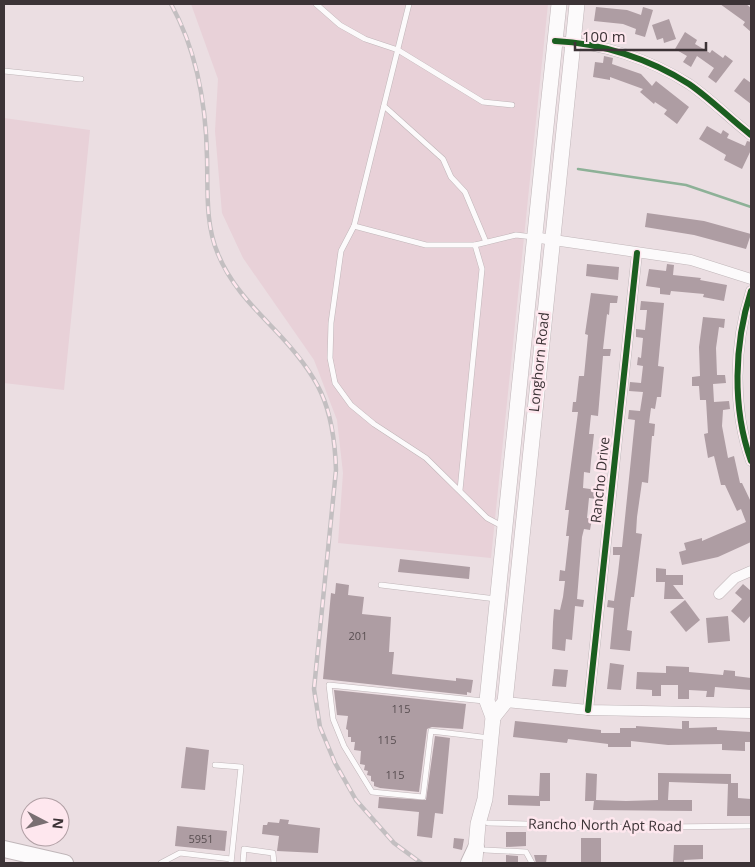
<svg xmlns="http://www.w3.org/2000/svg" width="755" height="867" font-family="'Open Sans',sans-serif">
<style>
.built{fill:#e8d1d8}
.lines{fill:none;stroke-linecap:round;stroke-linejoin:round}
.stream{stroke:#8db197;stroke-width:2.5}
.building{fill:#ae9da3}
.lane-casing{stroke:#c0b6b9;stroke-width:6}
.street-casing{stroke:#c0b6b9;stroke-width:11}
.secondary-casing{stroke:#c0b6b9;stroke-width:16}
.primary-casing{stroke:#c0b6b9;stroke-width:18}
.lane{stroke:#fcfafb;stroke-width:5}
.street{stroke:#fcfafb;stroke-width:10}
.secondary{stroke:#fcfafb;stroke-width:15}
.primary{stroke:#fcfafb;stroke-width:16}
.rail-casing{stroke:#c3bfc1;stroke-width:4.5}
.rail{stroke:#fee7ee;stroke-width:2.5;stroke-dasharray:8;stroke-linecap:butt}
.cycleway-casing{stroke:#fee7ee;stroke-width:9}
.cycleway{stroke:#1b5e20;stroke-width:6}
.labels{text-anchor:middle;stroke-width:5;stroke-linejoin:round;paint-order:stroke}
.number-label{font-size:11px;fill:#584e51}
.street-label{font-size:14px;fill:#3c3336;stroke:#fee7ee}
</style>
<rect width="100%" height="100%" fill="#ebdee2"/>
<g class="built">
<polygon points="191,4 548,4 491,558 338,543 343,473 337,420 314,360 243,258 222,213 215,131 218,79"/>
<polygon points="4,118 90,130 64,390 4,383"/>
</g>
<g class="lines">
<polyline class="stream" points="578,169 686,185 751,207"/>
</g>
<g class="building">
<polygon points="720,4 746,4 751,8 751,32 743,25 745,22"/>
<polygon points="596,7 627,10 641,15 643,7 653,10 645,37 635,34 636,29 623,24 594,21"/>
<polygon points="669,19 676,39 664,43 663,38 657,40 652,25"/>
<polygon points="685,32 697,40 695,44 710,53 712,50 723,58 725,55 733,61 716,83 708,77 714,68 697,56 691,67 683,62 687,56 675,49"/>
<polygon points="604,56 613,58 612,64 641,74 652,86 656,81 689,107 677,124 664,114 667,110 655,102 654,104 640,92 643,89 610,77 610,80 593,77 595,62 603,63"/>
<polygon points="744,78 751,83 751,104 734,91"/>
<polygon points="707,126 721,134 723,130 729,134 727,138 745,146 747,141 751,142 751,150 742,169 724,160 726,155 699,139"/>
<polygon points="647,213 704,221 751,234 746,249 694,235 645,227"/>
<polygon points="587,264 619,267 618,280 586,276"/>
<polygon points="667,264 674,265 673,275 701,278 700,280 727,285 724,301 703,297 704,294 671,291 670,295 660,294 660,288 646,286 649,269 666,271"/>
<polygon points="591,293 618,296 617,303 610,303 609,315 607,314 603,349 611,349 610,356 603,356 598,416 591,415 589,434 594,434 591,461 590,473 584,472 583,488 597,490 596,499 589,498 587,518 592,519 590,530 584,529 582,537 577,599 584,600 583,607 575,606 572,640 566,639 565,651 552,649 553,622 554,609 560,610 563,597 565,581 559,581 560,570 565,571 569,536 566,536 569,510 565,510 578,412 572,412 573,402 576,402 579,376 584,376 588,335 585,334"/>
<polygon points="641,301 664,303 658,366 664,367 661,397 657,397 655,409 651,408 649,423 655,424 654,436 652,436 648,483 642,482 637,517 636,533 642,534 634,597 631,597 627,630 632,631 630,651 610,649 614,608 607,607 608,600 614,601 618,573 620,555 613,555 613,547 622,547 635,420 628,419 629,410 640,411 643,392 629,391 630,382 641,383 643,366 637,365 638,357 641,358 643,338 636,337 636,329 645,330 647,310 640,310"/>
<polygon points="703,317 725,319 724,328 719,327 716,348 717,375 725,375 726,383 713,384 714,402 729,401 730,409 723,410 722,426 728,458 734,456 740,483 742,483 751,502 751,542 718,557 682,565 679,552 686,550 684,543 702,538 702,541 746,522 741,509 737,511 725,485 721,485 714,456 708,458 704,434 708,433 706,400 700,400 699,386 692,386 692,377 700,376 699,347"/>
<polygon points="400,559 470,567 469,579 398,572"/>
<polygon points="656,568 666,569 666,575 683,575 683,585 673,585 684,599 664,599 665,582 656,582"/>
<polygon points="336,583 349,585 348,595 364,597 362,614 391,617 389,652 394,652 392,674 456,681 456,678 473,680 471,693 467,692 467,695 323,679 331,593 335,594"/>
<polygon points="743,584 751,591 751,615 744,623 731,611 742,599 735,593"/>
<polygon points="685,600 700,620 686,632 670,612"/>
<polygon points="728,616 730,641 708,643 706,618"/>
<polygon points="610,663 624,665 621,690 607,689"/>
<polygon points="666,666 689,667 689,672 723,675 724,670 735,671 735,676 751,678 751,690 715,687 714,697 706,697 707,691 689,690 689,699 678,699 678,685 661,685 661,696 652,696 652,690 636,689 637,672 666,673"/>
<polygon points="554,669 568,670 566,687 552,686"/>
<polygon points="334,690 466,704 463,729 432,727 427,729 419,792 380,788 374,786 374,782 371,781 371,776 367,775 368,771 364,770 365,765 360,764 361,751 354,750 355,742 351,742 351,737 348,737 348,730 346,729 348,716 337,715"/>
<polygon points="515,721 601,730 601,733 620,733 620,728 636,728 636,726 682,729 682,721 689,721 689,728 717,727 717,730 751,732 751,742 745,742 745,751 722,750 722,744 668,745 631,741 631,747 608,747 608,744 568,739 567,743 513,737"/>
<polygon points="435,736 450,738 443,814 435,813 432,838 417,836 419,812 378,808 379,797 426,800"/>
<polygon points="186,747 209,750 205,790 181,788"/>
<polygon points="540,773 550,773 550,801 540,801 540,806 508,805 508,795 539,796"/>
<polygon points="586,773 597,774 596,800 626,801 658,800 658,773 731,774 731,783 738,783 738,798 751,799 751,816 727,816 728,784 669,782 668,800 692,800 692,811 593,810 594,801 585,801"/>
<polygon points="280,819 289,820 288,824 320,828 318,853 277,851 279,836 262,834 263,825 267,825 268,822 279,823"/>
<polygon points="177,826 227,831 225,851 175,846"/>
<polygon points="506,832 526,832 526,846 506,847"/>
<polygon points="454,838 464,839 462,850 453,848"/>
<rect x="581" y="838" width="20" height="25"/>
<polygon points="674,845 703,845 703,859 684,860 684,863 673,863"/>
<polygon points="506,855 518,856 518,863 506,863"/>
<polygon points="534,855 547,855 546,863 536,863"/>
</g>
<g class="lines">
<defs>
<g id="lane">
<polyline points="316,4 340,25 365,39 398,50 483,102 512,105"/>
<polyline points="409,4 354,226 341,251 331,323 330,358 335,383 351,405 374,424 426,458 487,518 502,526"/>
<polyline points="4,71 81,79"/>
<polyline points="384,106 443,159 451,177 465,192 486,242"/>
<polyline points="354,226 426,245 475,245 516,235 533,237"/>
<polyline points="460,490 482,269 475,245"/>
<polyline points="381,585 496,599"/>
<polyline points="484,701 329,685 333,719 344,746 372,792 423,797 431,731 490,738"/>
<polyline points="215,765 241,767 231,863"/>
<polyline points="488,823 563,825 569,828 580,828 751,826"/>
<polyline points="485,850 526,852 532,863"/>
<polyline points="161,863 180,853 231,859"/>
<polyline points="243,863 244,849 273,853 274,863"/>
</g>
<g id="street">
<path d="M555,41C601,43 650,59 689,84C711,99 730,119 751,135"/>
<polyline points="533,237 691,260 751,279"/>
<path d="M751,291C734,344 732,408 751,461"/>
<polyline points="719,594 735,578 751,571"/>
<polyline points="505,702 588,710 751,713"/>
<polyline points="588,710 637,253"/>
</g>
<g id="secondary">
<polyline points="493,717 505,702 577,4"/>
<path d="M475,859L478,824L485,799L493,717L487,701C511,468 534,236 559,4"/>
</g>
<g id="primary">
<polyline points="4,849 65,863"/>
<polyline points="469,863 476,848"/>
</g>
</defs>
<use href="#lane" class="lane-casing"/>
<use href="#street" class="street-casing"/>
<use href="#secondary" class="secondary-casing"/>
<use href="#primary" class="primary-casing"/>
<use href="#lane" class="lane"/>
<use href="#street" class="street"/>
<use href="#secondary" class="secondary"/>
<use href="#primary" class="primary"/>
<defs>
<path id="rail" d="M171,4C197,51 206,104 207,157C208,189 205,224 218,254C230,284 252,306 274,329C319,376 334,405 336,470L314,689L320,727L335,763L356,800L394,843L421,863"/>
</defs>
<use href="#rail" class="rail-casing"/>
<use href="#rail" class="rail"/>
<defs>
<g id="cycleway">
<path d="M555,41C601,43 650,59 689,84C711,99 730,119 751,135"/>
<path d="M751,291C734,344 732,408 751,461"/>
<polyline points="588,710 637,253"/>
</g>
</defs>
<use href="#cycleway" class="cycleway-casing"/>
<use href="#cycleway" class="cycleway"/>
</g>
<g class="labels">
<g class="number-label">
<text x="358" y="640">201</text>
<text x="401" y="713">115</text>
<text x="387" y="744">115</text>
<text x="395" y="779">115</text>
<text x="201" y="843">5951</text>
</g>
<g class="street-label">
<text transform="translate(539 362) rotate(-84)" y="5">Longhorn Road</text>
<text transform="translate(600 480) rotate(-84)" y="5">Rancho Drive</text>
<text transform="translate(605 825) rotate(1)" y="5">Rancho North Apt Road</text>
</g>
</g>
<rect width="755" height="867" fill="none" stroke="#3c3336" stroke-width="10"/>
<g transform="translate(45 822) rotate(96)"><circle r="24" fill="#fee7ee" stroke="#b09fa4"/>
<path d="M0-4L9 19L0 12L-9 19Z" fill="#796f72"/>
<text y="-8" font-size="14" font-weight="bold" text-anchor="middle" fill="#3c3336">N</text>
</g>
<path d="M575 42v8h131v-8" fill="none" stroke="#3c3336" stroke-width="2.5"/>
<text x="582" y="42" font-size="15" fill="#3c3336" stroke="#fee7ee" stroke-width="4" paint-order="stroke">100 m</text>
</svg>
